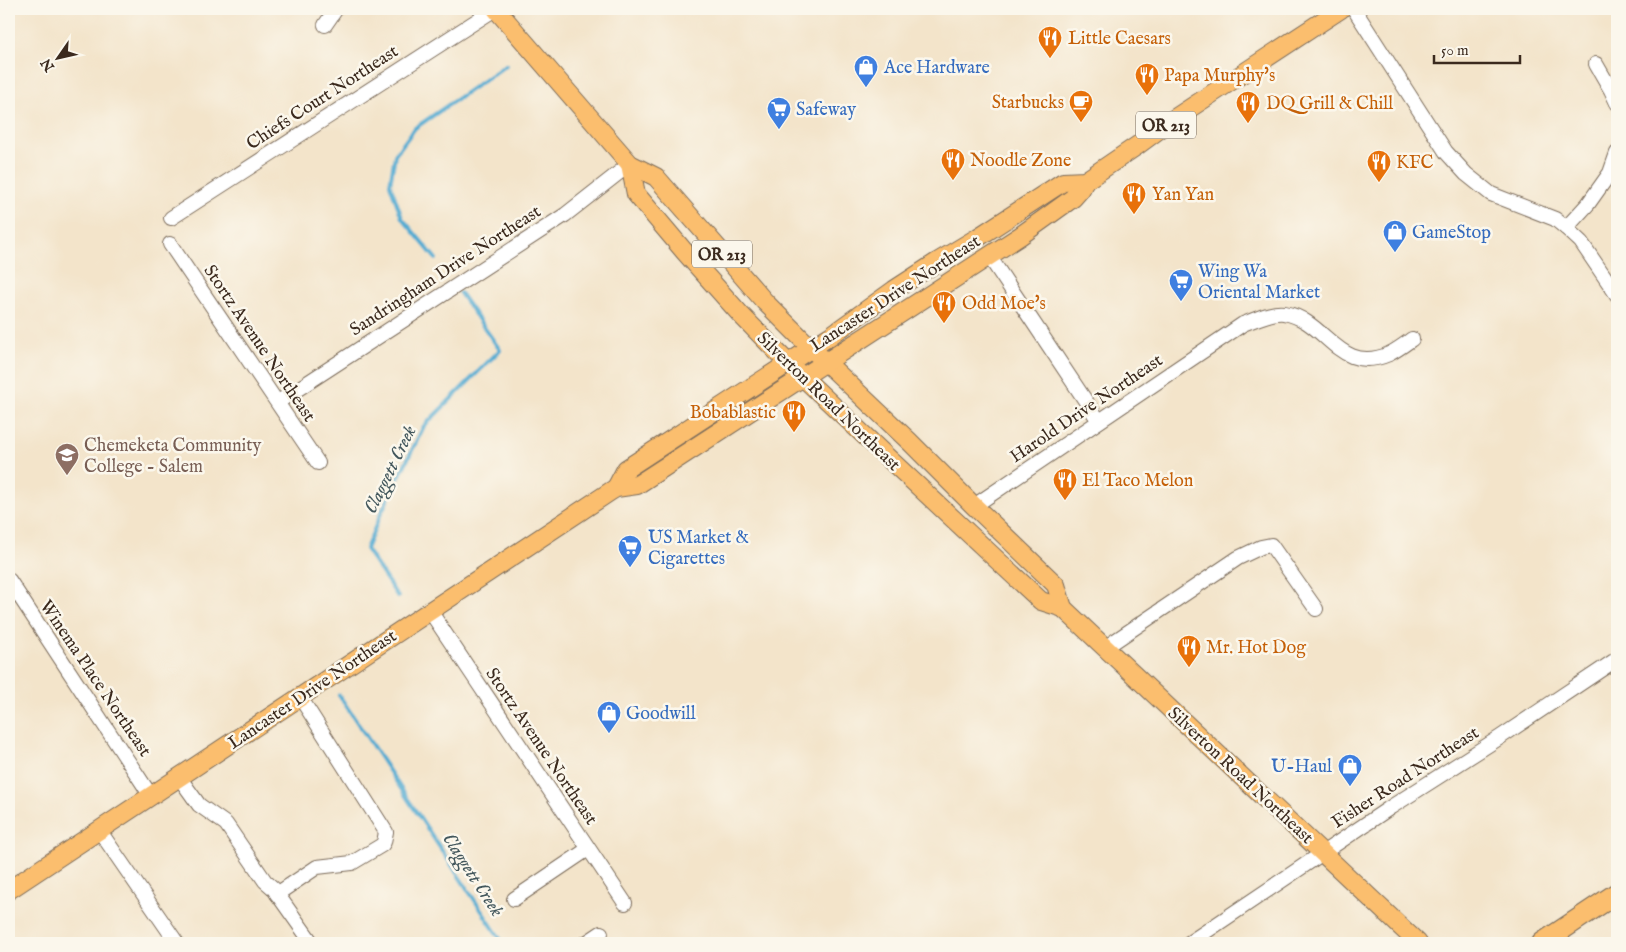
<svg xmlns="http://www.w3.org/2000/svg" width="1626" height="952" font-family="'IM FELL English',serif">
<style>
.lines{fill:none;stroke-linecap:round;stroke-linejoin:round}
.stream{stroke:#55acd2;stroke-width:4}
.minor-casing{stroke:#7b6b5a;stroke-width:16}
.major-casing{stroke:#7b6b5a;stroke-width:20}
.highway-casing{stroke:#7b6b5a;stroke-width:22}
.minor{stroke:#fff;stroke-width:14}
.major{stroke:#fbbe6e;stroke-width:18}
.highway{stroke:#fbbe6e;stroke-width:20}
.labels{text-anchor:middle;stroke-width:5;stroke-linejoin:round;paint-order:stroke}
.shield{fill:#fbf7ec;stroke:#75685c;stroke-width:1}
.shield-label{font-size:16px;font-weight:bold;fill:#3b2a1e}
.food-label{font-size:18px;fill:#c56008;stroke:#fbf7ec;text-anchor:start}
.shop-label{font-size:18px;fill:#366cbe;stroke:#fbf7ec;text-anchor:start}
.street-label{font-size:18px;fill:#3b2a1e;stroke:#fbf7ec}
.education-label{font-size:18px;fill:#785e54;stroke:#fbf7ec;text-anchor:start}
.water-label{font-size:19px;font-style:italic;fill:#44585d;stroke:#fbf7ec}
</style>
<rect width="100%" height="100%" fill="#fbf7ec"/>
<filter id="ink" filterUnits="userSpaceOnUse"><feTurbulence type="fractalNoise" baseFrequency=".02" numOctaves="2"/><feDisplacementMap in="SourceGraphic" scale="10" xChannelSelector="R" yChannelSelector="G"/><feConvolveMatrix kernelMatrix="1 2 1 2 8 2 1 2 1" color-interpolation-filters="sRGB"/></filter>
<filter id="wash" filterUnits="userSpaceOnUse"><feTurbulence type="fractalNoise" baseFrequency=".0096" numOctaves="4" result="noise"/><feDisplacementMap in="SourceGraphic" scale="20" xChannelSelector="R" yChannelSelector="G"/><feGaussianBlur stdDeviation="1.12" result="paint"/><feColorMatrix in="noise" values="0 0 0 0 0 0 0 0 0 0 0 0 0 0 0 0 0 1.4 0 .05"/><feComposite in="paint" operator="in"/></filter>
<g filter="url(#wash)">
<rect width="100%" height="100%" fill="#f3e4ca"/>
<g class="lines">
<g class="stream">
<polyline points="436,259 402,218 390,184 395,155 415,128 506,65"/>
<polyline points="398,597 366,549 381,513 424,426 500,350 460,293"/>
<polyline points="339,695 503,943"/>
</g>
</g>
</g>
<g filter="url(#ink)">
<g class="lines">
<defs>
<g id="minor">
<polyline points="1354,9 1446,152 1466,174 1491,194 1555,219 1566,228 1581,242 1617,295"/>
<polyline points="325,25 336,9"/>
<polyline points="1596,64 1611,90 1617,103"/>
<polyline points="171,218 495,9"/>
<polyline points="1566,228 1588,204 1610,173 1617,153"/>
<polyline points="170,244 318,463"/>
<polyline points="989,256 1099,421"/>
<polyline points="278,402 565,215 630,164"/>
<path d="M974,506L1243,324C1255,320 1272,311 1284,313C1327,320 1338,376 1389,354C1397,350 1405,344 1412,339"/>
<polyline points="9,580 151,796"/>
<polyline points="430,611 625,903"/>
<polyline points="1106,647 1238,558 1261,547 1271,545 1316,609"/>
<polyline points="179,777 199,805 226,824 265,881 273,888 312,943"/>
<polyline points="99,830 177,943"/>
<polyline points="277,894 317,867 352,863 382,845 384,842 386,832 300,697"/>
<polyline points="514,899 588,849"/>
<polyline points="586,943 601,933"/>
<polyline points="1189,943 1391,807 1499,738 1617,659"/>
</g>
<g id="major">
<polyline points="496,9 630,164 656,177 765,302 811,348 910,442 974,506 1056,585 1063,608"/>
<polyline points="630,164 636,194 684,251 741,315 788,363 886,456 1041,601 1063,608 1418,943"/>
<polyline points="616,488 626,469 830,336 894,290 937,262 977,238 1063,182 1085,181 1138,145 1172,120 1341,9"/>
<polyline points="9,890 611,491 616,488 637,485 1020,236 1073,198 1081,189 1085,181"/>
</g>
<polyline id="highway" points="1542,943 1617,893"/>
</defs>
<use href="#minor" class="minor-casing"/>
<use href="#major" class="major-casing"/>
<use href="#highway" class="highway-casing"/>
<use href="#minor" class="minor"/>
<use href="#major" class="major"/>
<use href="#highway" class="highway"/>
</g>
</g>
<defs>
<symbol id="restaurant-pin" viewBox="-11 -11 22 30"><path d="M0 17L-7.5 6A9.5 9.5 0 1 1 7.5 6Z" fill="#e8710a" stroke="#fbf7ec"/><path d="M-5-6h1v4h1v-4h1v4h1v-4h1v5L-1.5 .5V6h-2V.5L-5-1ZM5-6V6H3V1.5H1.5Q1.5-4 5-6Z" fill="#fff"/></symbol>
<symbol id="shop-pin" viewBox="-11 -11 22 30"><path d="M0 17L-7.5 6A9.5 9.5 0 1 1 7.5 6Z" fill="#3f7fe0" stroke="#fbf7ec"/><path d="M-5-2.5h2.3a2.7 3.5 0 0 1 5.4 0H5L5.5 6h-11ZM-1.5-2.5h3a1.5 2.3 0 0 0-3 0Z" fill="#fff"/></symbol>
<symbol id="cafe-pin" viewBox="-11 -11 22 30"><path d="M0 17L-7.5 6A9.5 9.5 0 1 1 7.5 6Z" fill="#e8710a" stroke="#fbf7ec"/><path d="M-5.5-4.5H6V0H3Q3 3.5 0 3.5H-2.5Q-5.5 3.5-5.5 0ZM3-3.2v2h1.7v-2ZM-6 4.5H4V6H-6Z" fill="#fff"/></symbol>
<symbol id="supermarket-pin" viewBox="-11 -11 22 30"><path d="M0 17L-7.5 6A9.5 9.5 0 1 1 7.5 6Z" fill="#3f7fe0" stroke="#fbf7ec"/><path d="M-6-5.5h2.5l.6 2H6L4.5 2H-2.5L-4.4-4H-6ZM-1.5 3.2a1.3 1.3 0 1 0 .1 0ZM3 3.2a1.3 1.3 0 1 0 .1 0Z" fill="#fff"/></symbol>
<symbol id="university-pin" viewBox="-11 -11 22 30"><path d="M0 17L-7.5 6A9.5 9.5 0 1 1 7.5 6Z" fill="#8d6e63" stroke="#fbf7ec"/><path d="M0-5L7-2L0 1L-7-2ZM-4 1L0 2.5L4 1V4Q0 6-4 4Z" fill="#fff"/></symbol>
</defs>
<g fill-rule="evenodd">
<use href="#restaurant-pin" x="1036" y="24" width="28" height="38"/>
<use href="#shop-pin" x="852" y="53" width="28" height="38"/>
<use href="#restaurant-pin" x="1133" y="61" width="28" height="38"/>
<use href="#cafe-pin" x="1067" y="88" width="28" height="38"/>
<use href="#restaurant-pin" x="1234" y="89" width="28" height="38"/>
<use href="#supermarket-pin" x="765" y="95" width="28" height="38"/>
<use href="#restaurant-pin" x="939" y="146" width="28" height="38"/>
<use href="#restaurant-pin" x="1365" y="148" width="28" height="38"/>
<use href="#restaurant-pin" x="1120" y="180" width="28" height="38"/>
<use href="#shop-pin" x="1381" y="218" width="28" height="38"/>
<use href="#supermarket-pin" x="1167" y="267" width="28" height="38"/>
<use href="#restaurant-pin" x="930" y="289" width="28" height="38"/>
<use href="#restaurant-pin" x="780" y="398" width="28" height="38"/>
<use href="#university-pin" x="53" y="441" width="28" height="38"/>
<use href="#restaurant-pin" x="1051" y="466" width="28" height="38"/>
<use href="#supermarket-pin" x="616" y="533" width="28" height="38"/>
<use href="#restaurant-pin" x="1175" y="633" width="28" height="38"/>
<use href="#shop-pin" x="595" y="699" width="28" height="38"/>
<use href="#shop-pin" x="1336" y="752" width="28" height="38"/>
</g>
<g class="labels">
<g class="shield">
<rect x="1136" y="111.5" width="60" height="27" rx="4"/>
<rect x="692" y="240.5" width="60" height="27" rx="4"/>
</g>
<g class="shield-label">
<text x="1166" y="131">OR 213</text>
<text x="722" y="260">OR 213</text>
</g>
<g class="food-label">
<text x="1068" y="44">Little Caesars</text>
<text x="1164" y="81">Papa Murphy's</text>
<text x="1064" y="108" text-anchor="end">Starbucks</text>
<text x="1266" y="109">DQ Grill &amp; Chill</text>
<text x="970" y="166">Noodle Zone</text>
<text x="1396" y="168">KFC</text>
<text x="1152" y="200">Yan Yan</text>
<text x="962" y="309">Odd Moe's</text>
<text x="776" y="418" text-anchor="end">Bobablastic</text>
<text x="1082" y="486">El Taco Melon</text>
<text x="1206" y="653">Mr. Hot Dog</text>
</g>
<g class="shop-label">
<text x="884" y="73">Ace Hardware</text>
<text x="796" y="115">Safeway</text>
<text x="1412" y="238">GameStop</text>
<text x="1198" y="277">Wing Wa<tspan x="1198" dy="21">Oriental Market</tspan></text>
<text x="648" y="543">US Market &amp;<tspan x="648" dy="21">Cigarettes</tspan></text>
<text x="626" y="719">Goodwill</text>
<text x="1332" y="772" text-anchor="end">U-Haul</text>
</g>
<g class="street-label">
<text transform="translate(322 97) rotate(-33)" y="6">Chiefs Court Northeast</text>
<text transform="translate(445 270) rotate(-33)" y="6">Sandringham Drive Northeast</text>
<text transform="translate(895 293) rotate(-33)" y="6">Lancaster Drive Northeast</text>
<text transform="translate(260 343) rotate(56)" y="6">Stortz Avenue Northeast</text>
<text transform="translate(829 401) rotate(44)" y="6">Silverton Road Northeast</text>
<text transform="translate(1086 408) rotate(-34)" y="6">Harold Drive Northeast</text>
<text transform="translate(96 678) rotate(56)" y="6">Winema Place Northeast</text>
<text transform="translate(312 689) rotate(-34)" y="6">Lancaster Drive Northeast</text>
<text transform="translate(542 746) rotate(56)" y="6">Stortz Avenue Northeast</text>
<text transform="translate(1241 775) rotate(43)" y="6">Silverton Road Northeast</text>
<text transform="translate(1405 777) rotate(-33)" y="6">Fisher Road Northeast</text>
</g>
<g class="education-label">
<text x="84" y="451">Chemeketa Community<tspan x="84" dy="21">College - Salem</tspan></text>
</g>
<g class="water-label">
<text transform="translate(389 469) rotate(-64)" y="7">Claggett Creek</text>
<text transform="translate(474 874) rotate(57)" y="7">Claggett Creek</text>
</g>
</g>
<rect width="1626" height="952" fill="none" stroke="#fbf7ec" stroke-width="30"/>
<g transform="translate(58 58) rotate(236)" stroke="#fbf7ec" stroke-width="4" paint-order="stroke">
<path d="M0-4L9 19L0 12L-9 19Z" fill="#3b2a1e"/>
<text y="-8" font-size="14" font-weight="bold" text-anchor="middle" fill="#3b2a1e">N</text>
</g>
<path d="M1434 55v8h86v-8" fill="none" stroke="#3b2a1e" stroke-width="2.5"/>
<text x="1441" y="55" font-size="15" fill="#3b2a1e" stroke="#fbf7ec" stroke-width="4" paint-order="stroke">50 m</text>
</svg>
